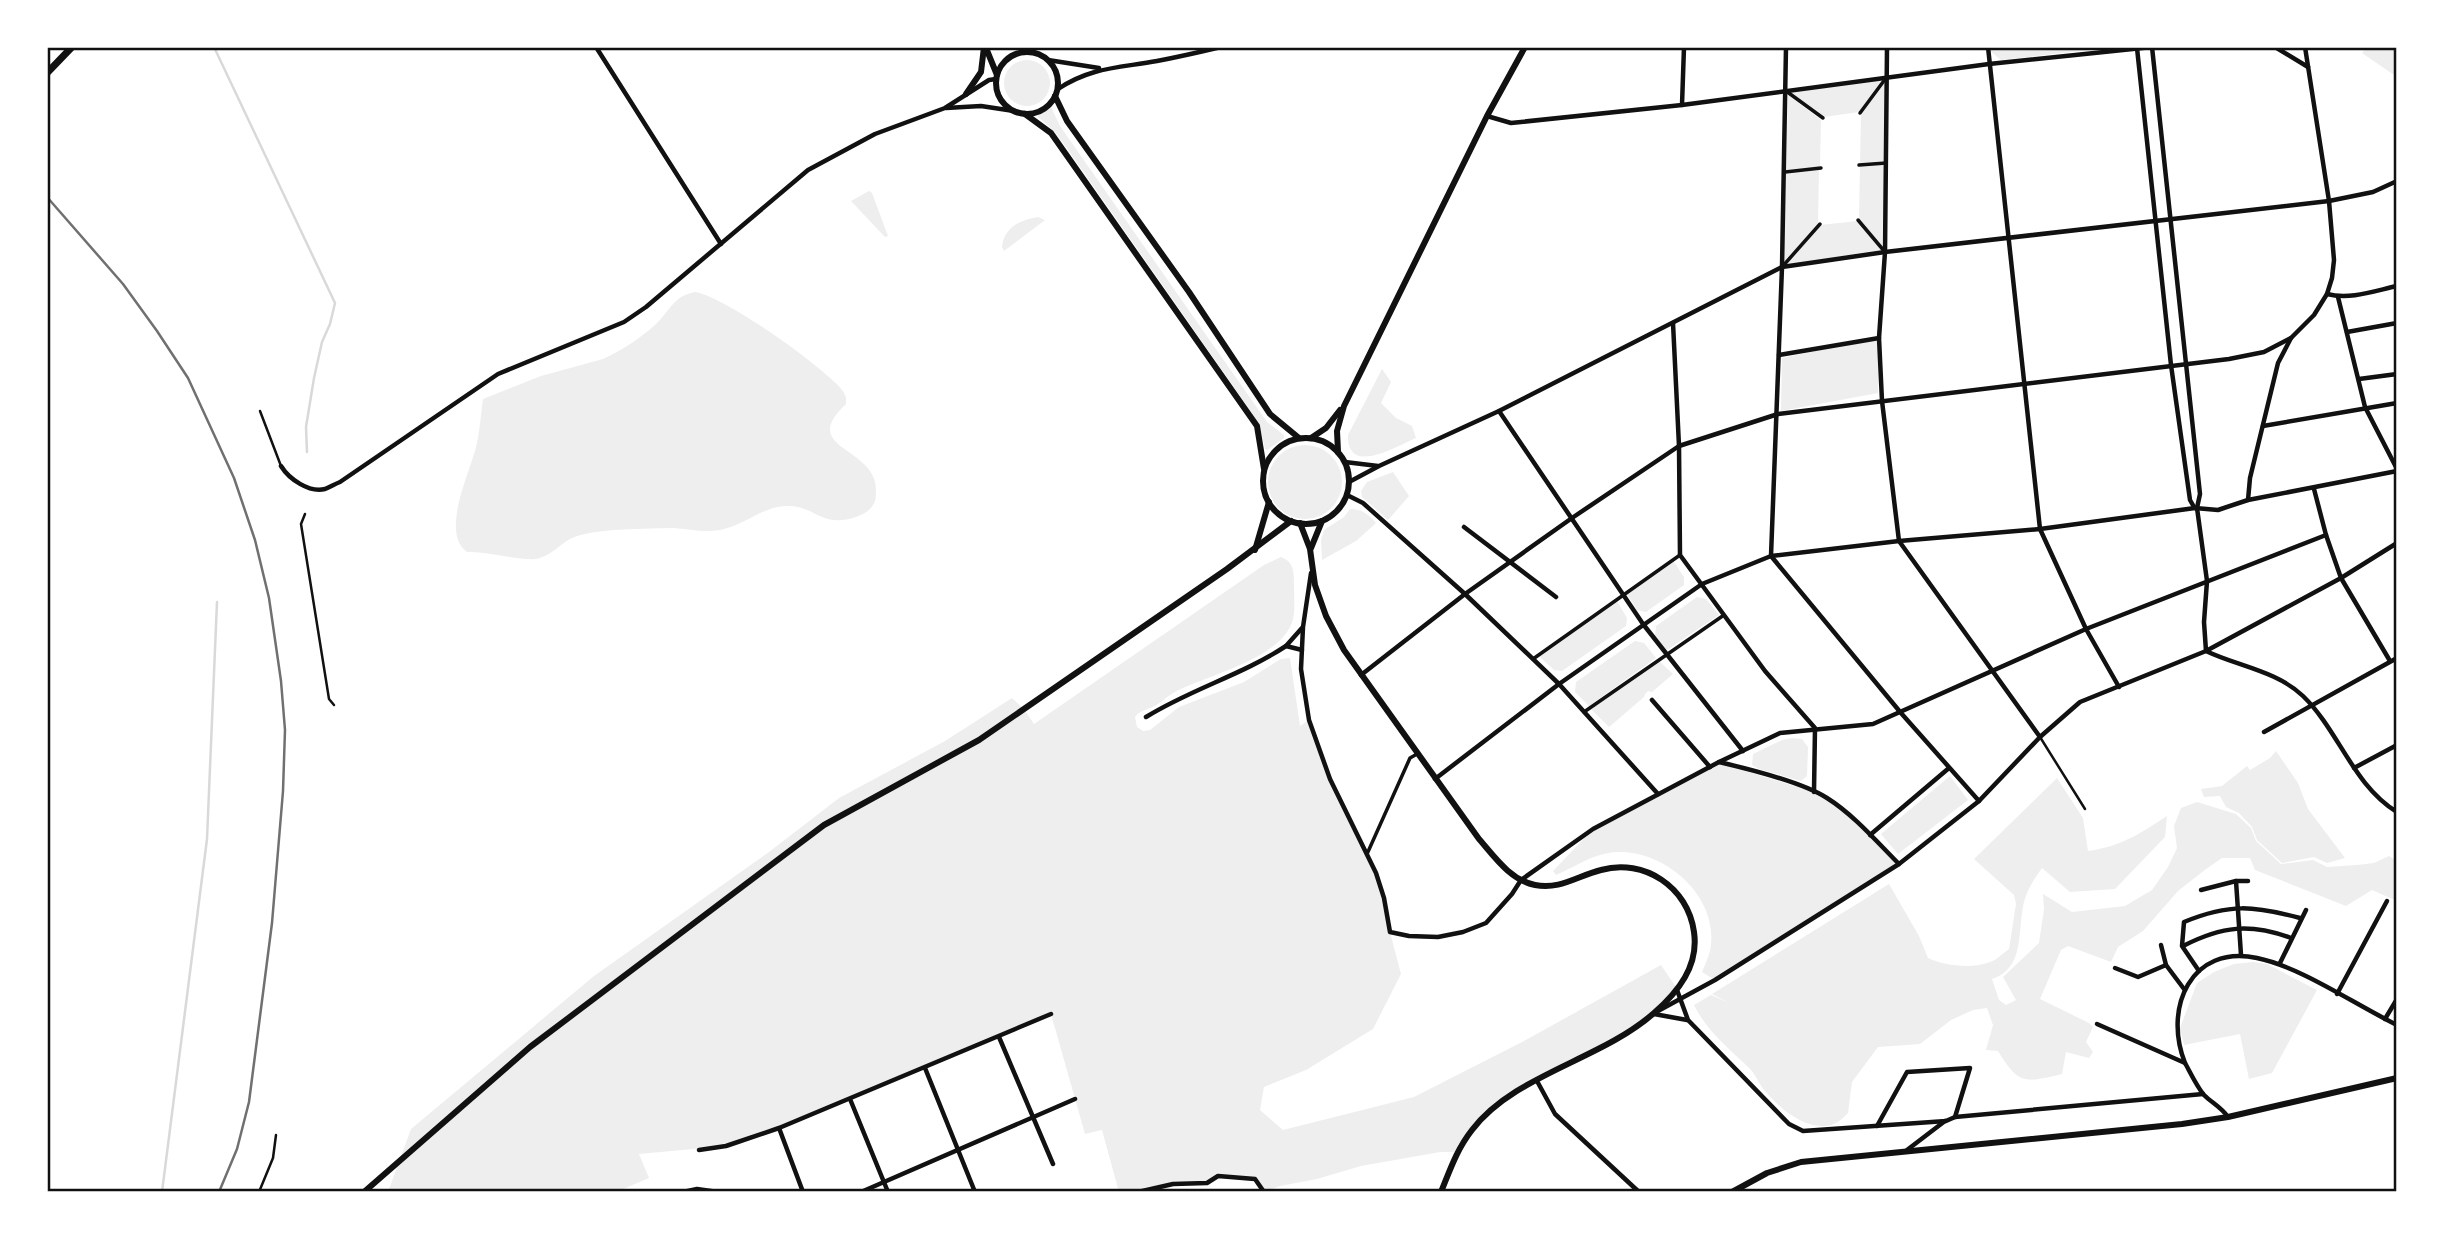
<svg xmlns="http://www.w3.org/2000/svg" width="2444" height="1239" font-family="'Libre Baskerville',serif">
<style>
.green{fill:#eee}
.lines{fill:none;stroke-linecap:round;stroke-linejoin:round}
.stream{stroke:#d9d9d9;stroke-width:2.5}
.service{stroke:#111;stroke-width:2.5}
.pedestrian{stroke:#111;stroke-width:3.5}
.minor{stroke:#111;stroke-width:4.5}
.tertiary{stroke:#111;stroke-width:6}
.secondary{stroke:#111;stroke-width:7}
.rail{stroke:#707070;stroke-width:2.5}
.neatline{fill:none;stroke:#111;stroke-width:2.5}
</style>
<rect width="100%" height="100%" fill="#fff"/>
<g class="green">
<polygon points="1990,47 2116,47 2001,60 1990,51"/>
<polygon points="2367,47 2397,47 2397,77 2362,53"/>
<circle cx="1027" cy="83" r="23"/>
<polygon points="1884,78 1859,112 1824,117 1788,91"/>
<polygon points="1886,80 1885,161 1860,163 1861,114"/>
<polygon points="1788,95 1821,120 1820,167 1786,170"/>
<polygon points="1051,107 1060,126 1267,422 1284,435 1284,438 1267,450 1265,449 1260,427 1250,410 1066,147 1054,131 1037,116"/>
<polygon points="1885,164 1882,246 1859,219 1860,166"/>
<polygon points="1819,170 1818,223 1783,264 1786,173"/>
<polygon points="869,191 872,193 888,236 885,237 851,201"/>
<path d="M1038,217L1045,220L1004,251L1002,247C1004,227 1020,220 1038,217Z"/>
<polygon points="1858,221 1881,250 1785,265 1820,225"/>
<path d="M695,292C724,296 824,367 843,391L846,397V404C797,450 876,446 876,490C876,495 876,501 873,505C869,512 863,514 856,517C820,529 815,504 785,506C762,507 743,526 720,530C704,533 689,529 673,528C653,528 633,529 614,530C602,531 583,533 572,538C558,545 553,555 536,559C521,561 486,551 467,552C439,532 472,469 477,443C480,428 481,414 483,399L541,376L603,359C622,350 641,338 656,324C670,311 673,296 695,292Z"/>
<polygon points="1879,338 1878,393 1781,411 1782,358"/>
<path d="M1382,369L1391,382L1381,403L1396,418L1412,426L1416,438C1397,446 1347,477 1348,435Z"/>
<circle cx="1305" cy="482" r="37"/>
<polygon points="1393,472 1409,496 1388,520 1362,497 1361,491 1367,482"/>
<path d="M1350,509C1362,509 1368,514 1376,523L1356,541L1322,560L1321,540L1324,530L1344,517Z"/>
<path d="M1281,557C1295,562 1294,574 1294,588C1294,600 1296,614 1291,625C1277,658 1211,675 1181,689C1173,692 1165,699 1158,704C1151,709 1141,709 1135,717L1137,727L1143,731L1150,730L1179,707L1244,682L1281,659L1290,658L1300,726L1309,720L1330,779L1367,854L1384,898L1386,917L1401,974L1373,1029L1306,1070L1264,1087L1260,1110L1283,1130L1414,1097L1524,1041L1661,965L1678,990L1654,1017L1537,1081L1485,1116L1457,1152H1440L1361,1166L1317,1179L1280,1186L1264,1192L1255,1179L1218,1176L1207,1183L1173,1184L1138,1192H1119L1102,1130L1085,1134L1051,1014L850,1098L726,1146L639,1154L649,1178L616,1192H388L411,1129L594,976L769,852L839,798L945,741L1012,698L1024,709L1034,724L1264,565Z"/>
<polygon points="1674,562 1684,577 1684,585 1646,612 1637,610 1627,594"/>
<polygon points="1697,597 1706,599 1719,615 1667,650 1655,636 1656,626"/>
<polygon points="1617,601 1627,618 1626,626 1562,671 1554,670 1538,655"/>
<polygon points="1635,641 1644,643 1656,658 1589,706 1575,692 1576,682"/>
<polygon points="1659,661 1673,674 1652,692 1648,691 1645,694 1644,697 1609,727 1591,709"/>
<polygon points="1792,738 1802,739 1808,747 1807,776 1801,781 1759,769 1752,765 1753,754 1782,740"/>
<polygon points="2276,751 2298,783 2308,809 2345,858 2327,863 2314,857 2282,863 2257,840 2252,827 2239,813 2226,807 2220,796 2204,797 2201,789 2222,786 2247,766 2250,770 2270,758"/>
<path d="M1719,763L1814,792C1846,808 1873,838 1899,864L1715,980L1702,972C1705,965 1708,958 1710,951C1721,899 1667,850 1617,852C1594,853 1577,866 1556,875L1553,871L1593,829Z"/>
<polygon points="1950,776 1968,800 1898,854 1881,834"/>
<path d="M2057,778L2083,818L2088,851C2119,847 2140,834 2167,816L2165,837L2115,889L2070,892L2042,868C2034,879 2027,890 2024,902C2017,930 2026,968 1992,979L1999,1000L2006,1005L2016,1000L2003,977L2039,943L2044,909L2043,894L2072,912L2125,906L2152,890L2168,867L2177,848L2174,826L2181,808L2197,802L2236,814L2251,828L2256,841L2281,864L2313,860L2327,867L2357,865L2374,863L2389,856L2397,861V901L2372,890L2346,906L2255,870L2250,858H2222L2206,869L2178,891L2143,931L2118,947L2111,962L2068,946L2061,950L2040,999L2089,1023L2093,1027L2086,1042L2093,1052L2089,1058L2066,1052L2062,1074C2024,1083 2019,1085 1998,1051L1986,1050L1993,1025L1987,1008L1973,1010L1951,1020L1920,1044L1878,1047L1852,1082L1848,1113C1845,1116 1840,1121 1836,1123C1811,1135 1781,1110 1766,1092C1760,1086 1757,1077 1751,1070C1730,1049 1707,1032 1694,1005L1711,995L1729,1003L1712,994L1889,884L1919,936L1928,958C1945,966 1972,969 1990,962C1997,960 2003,953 2009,949L2016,904L2014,895L1974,859Z"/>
<polygon points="2253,962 2267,964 2317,990 2272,1073 2249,1079 2240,1034 2184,1045 2180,1028 2197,983 2214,972 2234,964"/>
</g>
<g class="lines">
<g class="stream">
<polyline points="214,47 335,303 330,324 322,342 314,378 306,427 307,452"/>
<polyline points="162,1192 207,839 217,602"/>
</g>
<g class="service">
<polyline points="260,411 281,466"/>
<polyline points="305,514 301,524 329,699 334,705"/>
<polyline points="2040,737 2085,809"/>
<polyline points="259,1192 273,1158 276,1135"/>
</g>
<g class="pedestrian">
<polyline points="1786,91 1823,118"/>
<polyline points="1860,113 1886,78"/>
<polyline points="1859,165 1886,163"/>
<polyline points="1785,172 1821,168"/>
<polyline points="1858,220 1885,252"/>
<polyline points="1782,267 1820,224"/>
<polyline points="1533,659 1680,555"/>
<polyline points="1584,712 1724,615"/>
<polyline points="1367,854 1410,758 1417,754"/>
</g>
<g class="minor">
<polyline points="596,47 721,244"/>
<polyline points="1786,47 1782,267 1771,556 1901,713 1979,801"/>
<polyline points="1887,47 1885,252 1879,338 1882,401 1899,541 2040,737"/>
<polyline points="1988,47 2040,529 2086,629 2119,687"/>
<polyline points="2275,47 2308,67"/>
<polyline points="2137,48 2171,365 2190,500 2194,507"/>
<polyline points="1048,60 1099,68"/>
<path d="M1058,89C1091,67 1119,68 1157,61C1178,57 1200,52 1221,47"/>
<polyline points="1682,105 1684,47"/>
<polyline points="946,108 981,106 1014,111"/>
<path d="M1487,116L1511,123L1682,105L1989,64L2152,47L2200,494L2197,508L2207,581L2204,622L2206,651C2237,666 2277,671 2303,696C2339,731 2353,785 2397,812"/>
<path d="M2327,294C2350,300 2374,291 2397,286"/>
<polyline points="2338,297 2365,407 2397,469"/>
<polyline points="1673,323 1679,446 1680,555 1765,671 1815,728 1814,792"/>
<polyline points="2347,332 2397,323"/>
<polyline points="1779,355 1879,338"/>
<polyline points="2359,379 2397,374"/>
<polyline points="1499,411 1643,624 1743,751"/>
<polyline points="2263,426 2397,403"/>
<polyline points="1345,462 1378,466"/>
<path d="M281,466C289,479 309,493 325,489C330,487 335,484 340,482L498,374L624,322L646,307L808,170L875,134L945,108L989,80L996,79"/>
<polyline points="1349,482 1379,466 1499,411 1782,267 1885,252 2329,201 2373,192 2397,181"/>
<polyline points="2314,489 2326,535 2341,578 2390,661"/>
<polyline points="1347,495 1363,503 1465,594 1559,684 1658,794"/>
<polyline points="2248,500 2250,478 2278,363 2291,338 2314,315 2327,294 2332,278 2334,260 2329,201 2305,47"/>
<polyline points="1464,527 1556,597"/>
<polyline points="1311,573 1303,627 1301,669 1309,720 1330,779 1376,873 1384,898 1390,932 1409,936 1438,937 1463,932 1486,923 1512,894 1521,880 1593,829 1719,762 1780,733 1873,724 2086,629 2326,535"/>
<polyline points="1302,650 1286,646 1302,628"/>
<polyline points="1361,675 1465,594 1572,518 1679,446 1778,414 2229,359 2264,352 2291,338"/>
<polyline points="1652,700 1710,767"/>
<path d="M1146,717C1191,689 1242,675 1286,646"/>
<polyline points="2264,732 2397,658"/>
<path d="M1719,762C1749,769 1802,782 1827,798C1854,815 1877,842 1899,864"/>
<polyline points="2354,768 2397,745"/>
<polyline points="1435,779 1559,684 1702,584 1771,556 1899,541 2040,529 2195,508 2218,510 2248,500 2397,471"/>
<polyline points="1870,835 1949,768"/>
<polyline points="2236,881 2241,955"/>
<polyline points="2201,890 2236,881 2248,881"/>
<polyline points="2161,945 2166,965 2184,989"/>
<path d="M2183,946C2222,926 2250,923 2291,938"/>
<polyline points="2280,963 2306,910"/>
<polyline points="2115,968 2138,977 2166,965"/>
<path d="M2199,971L2182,946L2184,922C2230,903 2254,906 2300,918"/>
<polyline points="1677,990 1688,1020 1789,1124 1803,1131 1946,1121 1955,1117 2203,1094"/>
<polyline points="2337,994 2387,901"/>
<polyline points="1658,1011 1715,980 1899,864 1979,801 2040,737 2080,702 2206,651 2341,578 2397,543"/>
<polyline points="1654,1014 1687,1020"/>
<polyline points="2385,1019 2397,999"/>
<polyline points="2097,1024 2185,1063"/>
<polyline points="999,1037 1053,1164"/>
<polyline points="925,1068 975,1192"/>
<polyline points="1537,1081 1555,1114 1639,1192"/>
<polyline points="850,1099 888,1192"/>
<path d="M2228,1117C2221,1107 2212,1103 2204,1095C2197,1087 2190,1072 2185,1063C2163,1008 2191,944 2257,958C2301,967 2354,1004 2397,1025"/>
<polyline points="1877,1126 1907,1072 1970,1068 1955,1117"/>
<polyline points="779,1128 803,1192"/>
<polyline points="699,1150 726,1146 779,1128 1051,1014"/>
<polyline points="1907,1150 1945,1121"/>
<polyline points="683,1192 697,1189 718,1192"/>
<polyline points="861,1192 1075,1099"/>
<polyline points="1138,1192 1173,1184 1207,1183 1218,1176 1255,1179 1264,1192"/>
</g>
<g class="tertiary">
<polyline points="986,48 997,75"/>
<circle cx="1027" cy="83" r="31"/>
<polyline points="966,94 981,72 984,47"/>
<polyline points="1055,96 1067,121 1189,292 1270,414 1299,438"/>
<polyline points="1025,114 1051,133 1257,426 1264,469"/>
<circle cx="1306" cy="481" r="43"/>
<polyline points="1311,438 1326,428 1340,410"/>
<polyline points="1338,452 1337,431 1344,406 1487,116 1525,47"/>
<path d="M1300,523L1310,549L1315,585L1326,616L1344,650L1479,839C1494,856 1510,880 1535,885C1560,890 1577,876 1601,870C1644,858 1688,887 1694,932C1699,966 1678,992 1654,1013C1601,1060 1515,1074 1472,1130C1457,1149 1450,1170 1441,1192"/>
<polyline points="1311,548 1322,521"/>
<polyline points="1255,550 1269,502"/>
<polyline points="364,1192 530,1047 824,825 979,740 1227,569 1291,521"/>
<polyline points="1732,1192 1767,1173 1801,1162 2182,1124 2228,1117 2397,1078"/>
</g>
<polyline class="secondary" points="47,73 72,47"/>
<polyline class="rail" points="47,197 123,284 157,331 188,378 234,478 255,540 269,598 281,681 285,730 283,791 272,923 249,1102 237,1149 219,1192"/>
</g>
<rect width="2444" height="1239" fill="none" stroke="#ffffff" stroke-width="98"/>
<rect x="49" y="49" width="2346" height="1141" class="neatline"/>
</svg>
